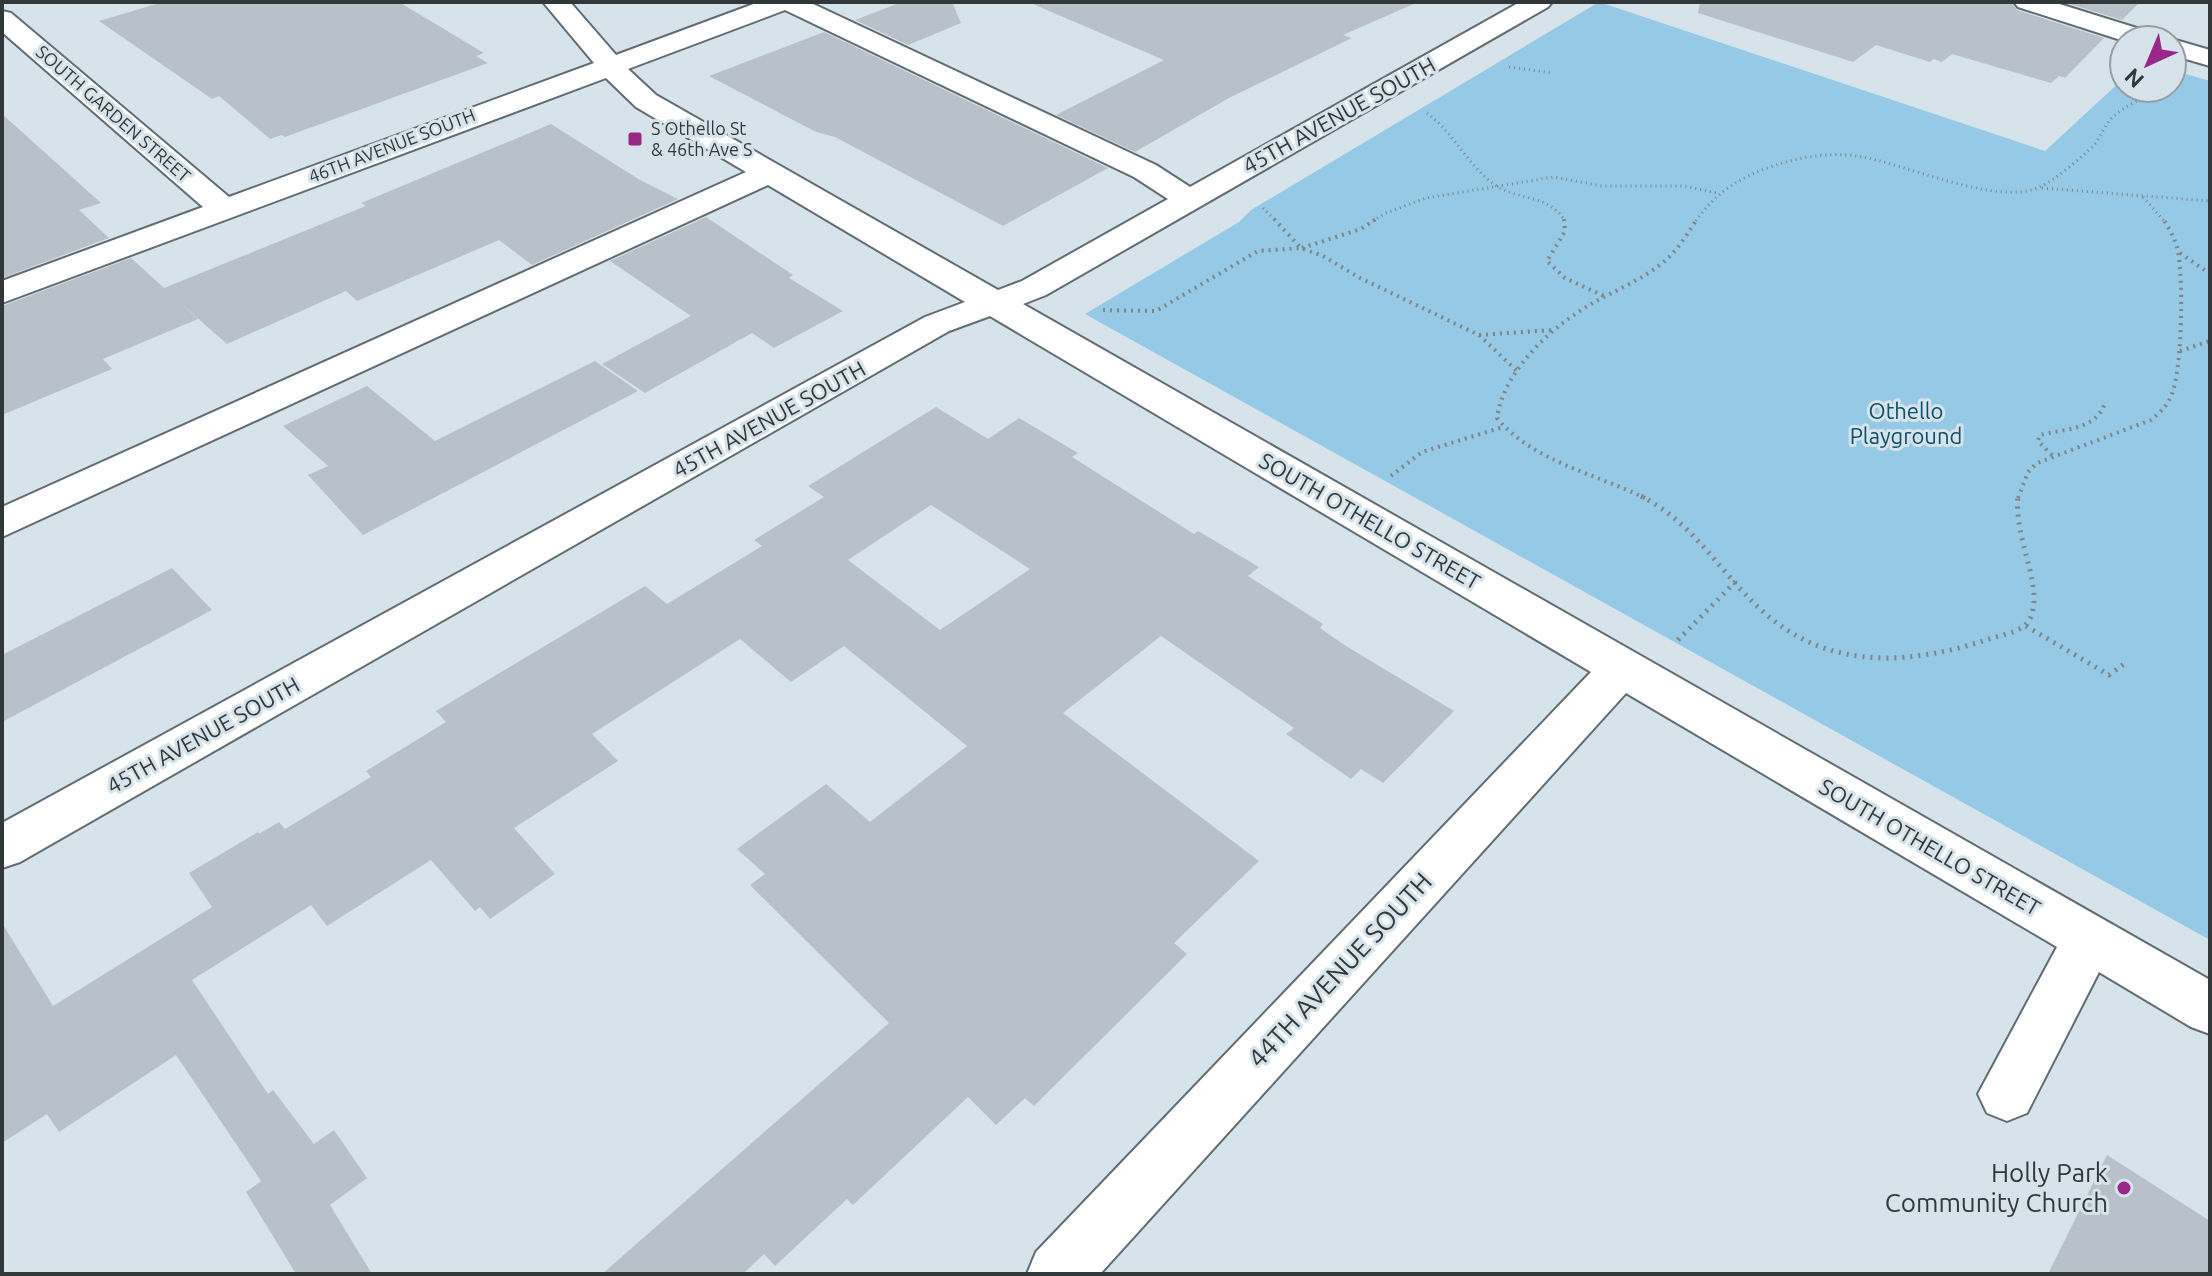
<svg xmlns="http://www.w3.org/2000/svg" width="2212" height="1276" font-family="Ubuntu,sans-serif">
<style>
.green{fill:#95c9e5}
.building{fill:#b8c1ca;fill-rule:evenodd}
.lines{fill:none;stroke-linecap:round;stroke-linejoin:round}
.minor-casing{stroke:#616c72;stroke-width:4}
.path-far2{stroke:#7e868a;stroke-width:3;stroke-dasharray:1 4;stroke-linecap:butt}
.path-far1{stroke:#7e868a;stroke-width:4;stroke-dasharray:2 5;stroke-linecap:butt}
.path{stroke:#7e868a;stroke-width:5;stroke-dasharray:2 6;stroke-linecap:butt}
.minor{fill:#fff;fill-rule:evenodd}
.poi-dot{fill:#982786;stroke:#d7e3ea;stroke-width:3}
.labels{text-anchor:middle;stroke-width:6;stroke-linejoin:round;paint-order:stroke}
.far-street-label{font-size:18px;fill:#323739;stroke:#d7e3ea}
.far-poi-label{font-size:18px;fill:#323739;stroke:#d7e3ea;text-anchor:start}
.street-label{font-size:22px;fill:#323739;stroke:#d7e3ea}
.park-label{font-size:22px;fill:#094e6b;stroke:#d7e3ea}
.near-street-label{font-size:26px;fill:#323739;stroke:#d7e3ea}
.near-poi-label{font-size:26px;fill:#323739;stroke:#d7e3ea;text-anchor:end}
</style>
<rect width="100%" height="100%" fill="#d7e3ea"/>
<polygon class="green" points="1599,2 2045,151 2124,78 2124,88 2172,88 2172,70 2210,81 2210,940 1085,314 1239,222 1251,210"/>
<g class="building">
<polygon points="163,2 399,2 484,53 476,56 488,63 285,137 282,135 270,139 219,96 212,99 99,21"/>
<polygon points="902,2 952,2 961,23 908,45 855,20"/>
<polygon points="1028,2 1418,2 1343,35 1352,38 1229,98 1135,152 1056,115 1164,60"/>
<polygon points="1700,2 2011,2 2017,10 2104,38 2065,78 2059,76 2051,83 1952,54 1942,62 1933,59 1930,62 1876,45 1853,62 1698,13"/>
<polygon points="2063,2 2140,2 2122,20"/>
<polygon points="824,32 1108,168 1003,226 835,137 816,132 709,76"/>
<polygon points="2,114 101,203 79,210 109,238 2,278"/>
<polygon points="551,124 640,180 678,199 532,265 499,240 357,301 346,291 227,344 177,300 198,319 103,359 112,369 2,415 2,306 131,258 164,288 366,206 361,203"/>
<polygon points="706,217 793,275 789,278 843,311 774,348 752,333 645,393 602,364 691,316 610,261"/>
<polygon points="595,361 638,391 363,535 308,475 328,466 283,426 367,386 435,441"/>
<path d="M936,407L988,439L1019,418L1078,453L1072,457L1194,534L1198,531L1259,567L1248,576L1323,624L1320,628L1346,646L1454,711L1383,783L1361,769L1351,779L1286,734L1294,728L1161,636L1063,713L1259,861L1174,943L1187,954L1034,1106L1025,1098L996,1125L968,1097L853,1205L847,1199L775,1266L764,1254L743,1274H602L889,1023L750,885L765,874L737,849L826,784L870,822L967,746L844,646L791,682L740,639L592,734L618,761L514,828L555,874L490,919L480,907L475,911L431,860L327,926L311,905L192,980L268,1094L273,1090L314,1144L334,1130L367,1178L330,1205L372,1274H296L246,1192L261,1181L176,1055L59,1132L47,1114L2,1143V923L53,1006L212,907L189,873L258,832L259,834L279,822L285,829L371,777L366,771L446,722L436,711L645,586L667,604L762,546L754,540L824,497L808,486ZM931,505L1030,569L940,630L848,560Z"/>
<polygon points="172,568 212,610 2,722 2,655"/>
<polygon points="2107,1155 2210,1221 2210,1274 2048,1274"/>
</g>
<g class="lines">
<defs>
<g id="minor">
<path d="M543,2H570L616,55L759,2H809L1156,165L1190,187L1520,2H1552L1548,7L1046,295L1023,304L2210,980V1034L2191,1027L2099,972L2027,1113L2007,1121L1987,1113L1978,1094L2057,947L1626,693L1100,1274H1027L1036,1252L1591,672L990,316L949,331L20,862L2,868V823L925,317L965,302L768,185L2,537V507L746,172L636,107L606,78L2,303V281L203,207L2,32V11L11,13L229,197L594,63ZM785,10L1134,177L1168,199L1022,281L998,290L656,95L628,69Z"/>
<polygon points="2014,2 2053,2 2156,34 2160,40 2124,41 2018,7"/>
<polygon points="2172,39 2210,50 2210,66 2172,55 2172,40 2168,40"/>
</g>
</defs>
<use href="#minor" class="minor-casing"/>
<g class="path-far2">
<polyline points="1509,67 1553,73"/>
<path d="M1427,113C1454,133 1468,166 1495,185C1518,201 1549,194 1565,221"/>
<polyline points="2042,188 2210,201"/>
<polyline points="2143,197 2164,221"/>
<polyline points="1263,208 1276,221"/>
<polyline points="1373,221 1386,213 1426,198 1554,177 1602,186 1684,186 1717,193"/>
<path d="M1696,221C1715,193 1740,177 1773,166C1799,157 1829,152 1857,156C1905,163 1996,207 2040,187C2054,181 2082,157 2093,146C2100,139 2103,128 2110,120C2123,106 2144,98 2161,88"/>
</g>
<g class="path-far1">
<polyline points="1274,219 1300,247"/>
<polyline points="1564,219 1565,231 1547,261 1565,278 1604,296"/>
<polyline points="1302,248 1361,229 1376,219"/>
<polyline points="2180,253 2210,274"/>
<polyline points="1103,310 1156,311 1258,251 1301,248 1323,256 1360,278 1479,335 1517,371"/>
<polyline points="1479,335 1553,330"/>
<polyline points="2180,351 2210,341"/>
<path d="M2052,455L2038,441L2040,435C2063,429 2098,430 2105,402"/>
<polyline points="1391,476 1422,452 1503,427"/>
<path d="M1645,498C1596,474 1532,461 1497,418C1504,370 1552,326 1593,303C1618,289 1646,278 1667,259C1679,248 1688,233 1697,219"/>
<path d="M2018,498L2028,472L2037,463L2151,420C2161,412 2169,404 2173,391C2182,362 2184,277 2177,247C2174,237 2169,228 2163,219"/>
</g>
<g class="path">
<path d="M1641,496C1701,527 1726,585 1777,623C1842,672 1921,662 1992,638C2009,633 2030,631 2033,609C2039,577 2014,536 2018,496"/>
<polyline points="2026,626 2109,675 2128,661"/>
<polyline points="1678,640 1737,580"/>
</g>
<use href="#minor" class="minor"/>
</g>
<g class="poi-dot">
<rect x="627" y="131" width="16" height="16" rx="4"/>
<circle cx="2124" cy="1188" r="8"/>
</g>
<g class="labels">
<g class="far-street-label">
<text transform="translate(113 114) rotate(41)" y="6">SOUTH GARDEN STREET</text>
<text transform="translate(392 146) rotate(-21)" y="6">46TH AVENUE SOUTH</text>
</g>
<g class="far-poi-label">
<text x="651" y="135">S Othello St<tspan x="651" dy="21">&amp; 46th Ave S</tspan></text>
</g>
<g class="street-label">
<text transform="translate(1339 115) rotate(-29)" y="8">45TH AVENUE SOUTH</text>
<text transform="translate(769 419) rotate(-29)" y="8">45TH AVENUE SOUTH</text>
<text transform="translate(1370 521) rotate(30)" y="8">SOUTH OTHELLO STREET</text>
<text transform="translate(203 735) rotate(-29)" y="8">45TH AVENUE SOUTH</text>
<text transform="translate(1930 847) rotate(30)" y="8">SOUTH OTHELLO STREET</text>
</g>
<g class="park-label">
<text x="1906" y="419">Othello<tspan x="1906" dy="25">Playground</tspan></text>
</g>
<g class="near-street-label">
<text transform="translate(1340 970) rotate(-47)" y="9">44TH AVENUE SOUTH</text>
</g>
<g class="near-poi-label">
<text x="2108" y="1182">Holly Park<tspan x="2108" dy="30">Community Church</tspan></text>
</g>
</g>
<rect width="2212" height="1276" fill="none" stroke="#323739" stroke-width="8"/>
<g transform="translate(2148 64) rotate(224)"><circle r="38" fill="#d7e3ea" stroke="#959ea3" stroke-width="2"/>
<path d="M0-6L14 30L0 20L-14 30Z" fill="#982786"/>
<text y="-12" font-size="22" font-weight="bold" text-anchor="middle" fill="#323739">N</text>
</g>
</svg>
